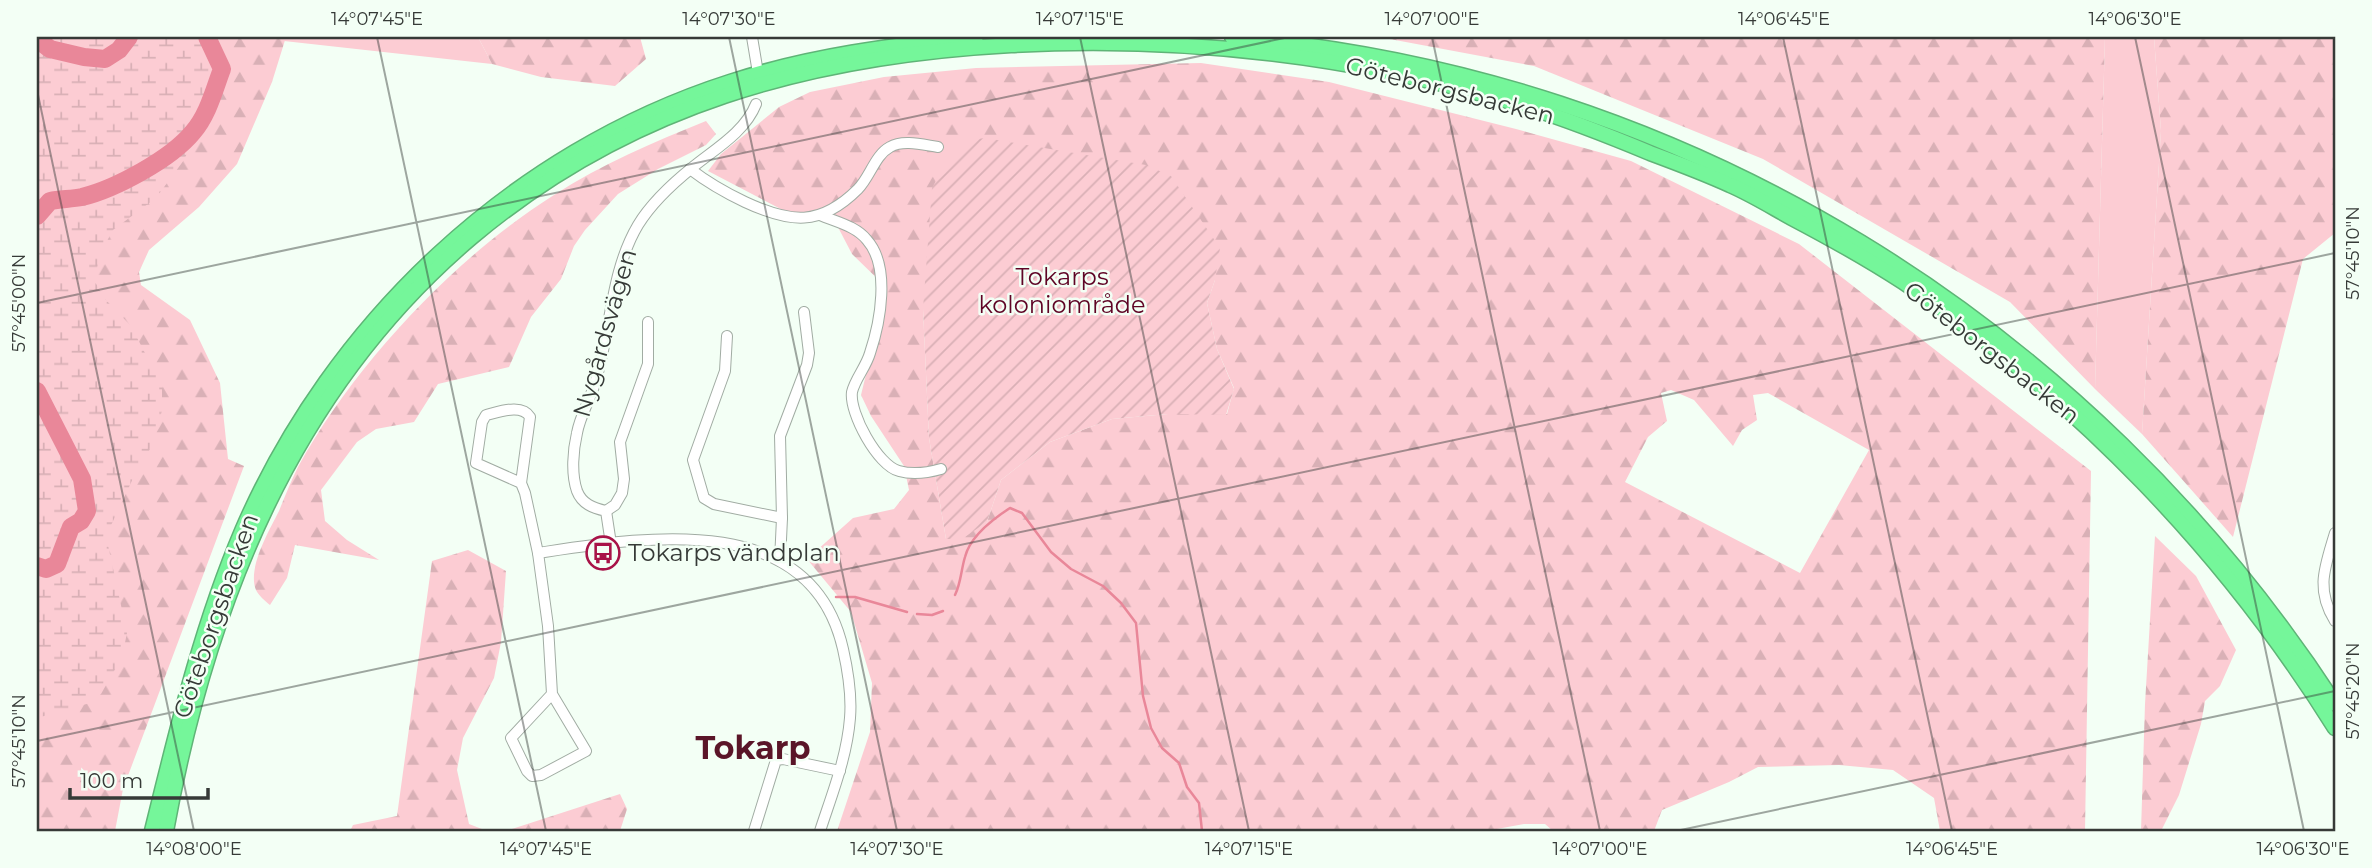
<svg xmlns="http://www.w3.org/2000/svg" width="2372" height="868" font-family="Montserrat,sans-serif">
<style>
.grass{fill:#fcccd3}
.forest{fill:url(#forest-firs);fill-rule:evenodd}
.wetland{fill:url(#wetland-marsh)}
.garden{fill:url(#garden-furrows)}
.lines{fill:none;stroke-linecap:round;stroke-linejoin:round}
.stream{stroke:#e98799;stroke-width:2.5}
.river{stroke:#e98799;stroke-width:18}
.minor-casing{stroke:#a1aca3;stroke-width:12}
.highway-casing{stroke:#5fb477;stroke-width:17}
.minor{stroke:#fff;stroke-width:10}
.highway{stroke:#75f69a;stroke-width:14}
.ticks{fill:none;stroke:#363a37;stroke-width:2;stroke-opacity:0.45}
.labels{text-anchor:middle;stroke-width:5;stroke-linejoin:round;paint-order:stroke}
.street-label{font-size:24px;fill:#363a37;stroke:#f3fff5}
.park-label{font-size:24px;fill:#5f0425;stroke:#f3fff5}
.poi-label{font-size:24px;fill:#363a37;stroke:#f3fff5;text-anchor:start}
.district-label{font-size:32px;font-weight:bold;fill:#5a1528;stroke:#f3fff5}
.neatline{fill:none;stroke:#363a37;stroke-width:2.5}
.ticks-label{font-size:18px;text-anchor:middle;fill:#363a37}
</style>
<defs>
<pattern id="forest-firs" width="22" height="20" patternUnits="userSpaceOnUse" patternTransform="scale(1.75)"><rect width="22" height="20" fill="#fcccd3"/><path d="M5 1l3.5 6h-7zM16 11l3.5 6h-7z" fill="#d9b0b6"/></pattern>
<pattern id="wetland-marsh" width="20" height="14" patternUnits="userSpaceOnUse" patternTransform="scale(1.75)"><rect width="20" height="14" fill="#fcccd3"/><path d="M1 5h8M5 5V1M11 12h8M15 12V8" fill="none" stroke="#d9b0b6"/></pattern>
<pattern id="garden-furrows" width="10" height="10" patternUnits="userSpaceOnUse" patternTransform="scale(1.75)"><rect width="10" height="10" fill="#fcccd3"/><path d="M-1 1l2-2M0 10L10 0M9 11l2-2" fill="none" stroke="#d9b0b6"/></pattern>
</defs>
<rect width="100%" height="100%" fill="#f3fff5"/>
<g class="grass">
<polygon points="286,37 478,37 492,64 284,41"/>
<polygon points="2105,37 2154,37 2161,131 2142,434 2095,389"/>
</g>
<g class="forest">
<polygon points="37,37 286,37 272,82 237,164 199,207 149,250 139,272 141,285 190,320 220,383 228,459 244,466 123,789 115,831 37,831"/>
<polygon points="478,37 640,37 646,59 615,86 541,77 492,64"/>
<polygon points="1379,37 2105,37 2095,389 2010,302 1763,159 1534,66"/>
<polygon points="2154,37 2335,37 2335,233 2303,259 2233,537 2142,434 2161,131"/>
<path d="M1201,63L1329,82L1516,129L1631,161L1799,244L2091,471L2085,831H1940L1934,798L1893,770L1839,765L1758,767L1729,782L1662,810L1654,831H1553L1545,824H1524L1486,831H837L870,732L872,683L851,612L807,559L853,518L894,509L909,490L904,466L871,416L861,395L887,288L852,254L828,208L796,217L708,171L721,154L779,107L810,92L884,77L976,68ZM1215,280L1207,303L1217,349L1234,388L1227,414H1168L1112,419L1050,442L1001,480L987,522L946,539L929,438L923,309ZM1671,390L1694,400L1733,446L1742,430L1757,420L1753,395L1768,393L1869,450L1800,573L1625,482L1648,437L1667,421L1661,393Z"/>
<path d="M706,121L716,134L706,145L658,169L618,194L585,230L574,246L561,279L531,317L509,367L438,384L414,422L376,429L357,442L321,490L325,521L347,540L379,560L295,545L287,578L270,605C265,601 259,596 256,590C247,568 269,531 279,511C285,496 291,481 298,467C354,365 455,257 554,195C602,164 654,142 706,121Z"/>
<polygon points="2155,536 2196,576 2236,650 2220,686 2205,701 2201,724 2179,795 2161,831 2141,831 2145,704"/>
<polygon points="468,550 506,571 501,642 494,678 463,738 457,770 469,824 487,831 350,831 353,825 397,816 432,561"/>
<polygon points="620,794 627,809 620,831 506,831"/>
</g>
<polygon class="wetland" points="37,37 207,37 222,69 208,107 184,160 156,198 113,230 101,252 94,280 104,298 131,326 162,386 162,411 149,451 136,472 106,536 127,633 122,657 101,694 90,703 37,718 37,50 41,41"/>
<polygon class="garden" points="985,138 1146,165 1171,176 1220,248 1215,280 1207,303 1217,349 1234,389 1226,415 1168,414 1112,419 1050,442 1001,480 987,522 962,539 946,539 929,438 923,309 932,188 948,159 970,140"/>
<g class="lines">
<g class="stream">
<path d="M955,595C961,583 961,570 965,557C970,537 993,519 1010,508L1022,513L1051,552L1071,569L1103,586L1121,603L1136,623L1143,696L1151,728L1162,748L1179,763L1187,787L1199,803L1202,831"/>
<polyline points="836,597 855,597 907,612"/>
<polyline points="917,614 932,615 943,611"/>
</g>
<g class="river">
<polyline points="37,39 50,49 84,57 105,59 119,50 129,37"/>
<path d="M37,216L50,201C60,199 72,199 82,197C115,189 171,159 193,132C208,115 214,90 222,69L207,37"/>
<polyline points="37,391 82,479 87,511 81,521 71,527 57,564 46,569 37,566"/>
</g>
<defs>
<g id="minor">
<polyline points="752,37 757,67"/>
<path d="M690,169C707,182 726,193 745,202C790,223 820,227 858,189C870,177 875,155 890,147C903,139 924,145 938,147"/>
<path d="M820,215C836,222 856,226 867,240C891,267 880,323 870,353C866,367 855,379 852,392C849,413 878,466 899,471C913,475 927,473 941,469"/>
<polyline points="727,336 725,371 693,460 704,498 714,504 782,518"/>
<path d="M521,483L476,463L482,422L486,415C499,412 522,403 530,417L521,483L525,493L538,553C644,537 811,508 843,649C848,671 852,694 850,718C847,757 832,794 820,831"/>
<polyline points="606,511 615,505 622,493 624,479 620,442 648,364 648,322"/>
<path d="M2335,533C2325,567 2315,589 2335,621"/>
<path d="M611,544L606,511C593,508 582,504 577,491C571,474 573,450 577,433C580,416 590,400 595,383C611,332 610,272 638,225C652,202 673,183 693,167C715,149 745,132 756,104"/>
<polyline points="538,553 548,626 552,694 586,751 541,775 532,776 527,771 511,738 552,694"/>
<polyline points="780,561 782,518 780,436 807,365 809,353 804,312"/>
<polyline points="754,831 776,760 783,759 840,771"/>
</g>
<g id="highway">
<path d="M1232,37C1685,75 2088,324 2335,704"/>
<path d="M152,831C177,730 201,627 242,531C332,322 512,152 730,82C810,56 893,45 976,37"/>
<path d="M166,831C207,605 292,389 472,237C629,105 810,56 1011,45C1177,36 1344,55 1504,100C1554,114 1602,133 1650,153C1677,163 1704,173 1730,185C1751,194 1772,207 1792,218C1830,238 1868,259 1903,282C2076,397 2225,552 2335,728"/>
</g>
</defs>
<use href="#minor" class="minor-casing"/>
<use href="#highway" class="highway-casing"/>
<use href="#minor" class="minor"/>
<use href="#highway" class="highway"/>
</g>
<path class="ticks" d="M377,37L546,831M729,37L897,831M1080,37L1249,831M1432,37L1600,831M1783,37L1952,831M2135,37L2304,831M37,90L194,831M37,303L1289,37M37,741L2335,253M1676,831L2335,691"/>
<defs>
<symbol id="bus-ring" viewBox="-11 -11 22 22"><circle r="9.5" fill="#f3fff5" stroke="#a81348" stroke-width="1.5"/><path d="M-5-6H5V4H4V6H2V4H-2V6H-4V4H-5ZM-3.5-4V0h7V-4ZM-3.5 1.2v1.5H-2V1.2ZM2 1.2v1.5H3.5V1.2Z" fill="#a81348"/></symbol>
</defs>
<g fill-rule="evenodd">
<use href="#bus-ring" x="584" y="534" width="38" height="38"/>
</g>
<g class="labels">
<g class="street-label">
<text transform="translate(1450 91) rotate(14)" y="8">Göteborgsbacken</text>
<text transform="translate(605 333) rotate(-74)" y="8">Nygårdsvägen</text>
<text transform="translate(1992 353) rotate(38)" y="8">Göteborgsbacken</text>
<text transform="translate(216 616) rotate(-71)" y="8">Göteborgsbacken</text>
</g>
<g class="park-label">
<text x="1062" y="285">Tokarps<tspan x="1062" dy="28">koloniområde</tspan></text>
</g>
<g class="poi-label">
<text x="628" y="561">Tokarps vändplan</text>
</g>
<g class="district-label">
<text x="753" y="759">Tokarp</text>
</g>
</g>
<rect width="2372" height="868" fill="none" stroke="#f3fff5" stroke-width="77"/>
<path d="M70 788v10h138v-10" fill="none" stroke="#363a37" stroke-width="3.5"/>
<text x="80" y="788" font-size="21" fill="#363a37" stroke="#f3fff5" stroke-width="5" paint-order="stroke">100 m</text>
<rect x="38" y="38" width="2296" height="792" class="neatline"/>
<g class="ticks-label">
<text x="377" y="25">14°07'45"E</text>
<text x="729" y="25">14°07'30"E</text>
<text x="1080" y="25">14°07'15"E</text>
<text x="1432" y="25">14°07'00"E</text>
<text x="1784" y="25">14°06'45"E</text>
<text x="2135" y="25">14°06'30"E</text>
<text transform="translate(2353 253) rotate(-90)" y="6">57°45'10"N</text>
<text transform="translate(19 303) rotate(-90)" y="6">57°45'00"N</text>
<text transform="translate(2353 691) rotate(-90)" y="6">57°45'20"N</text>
<text transform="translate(19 741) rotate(-90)" y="6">57°45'10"N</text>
<text x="194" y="855">14°08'00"E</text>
<text x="546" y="855">14°07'45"E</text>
<text x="897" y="855">14°07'30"E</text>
<text x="1249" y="855">14°07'15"E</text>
<text x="1600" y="855">14°07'00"E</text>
<text x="1952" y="855">14°06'45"E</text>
<text x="2303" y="855">14°06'30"E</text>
</g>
</svg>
